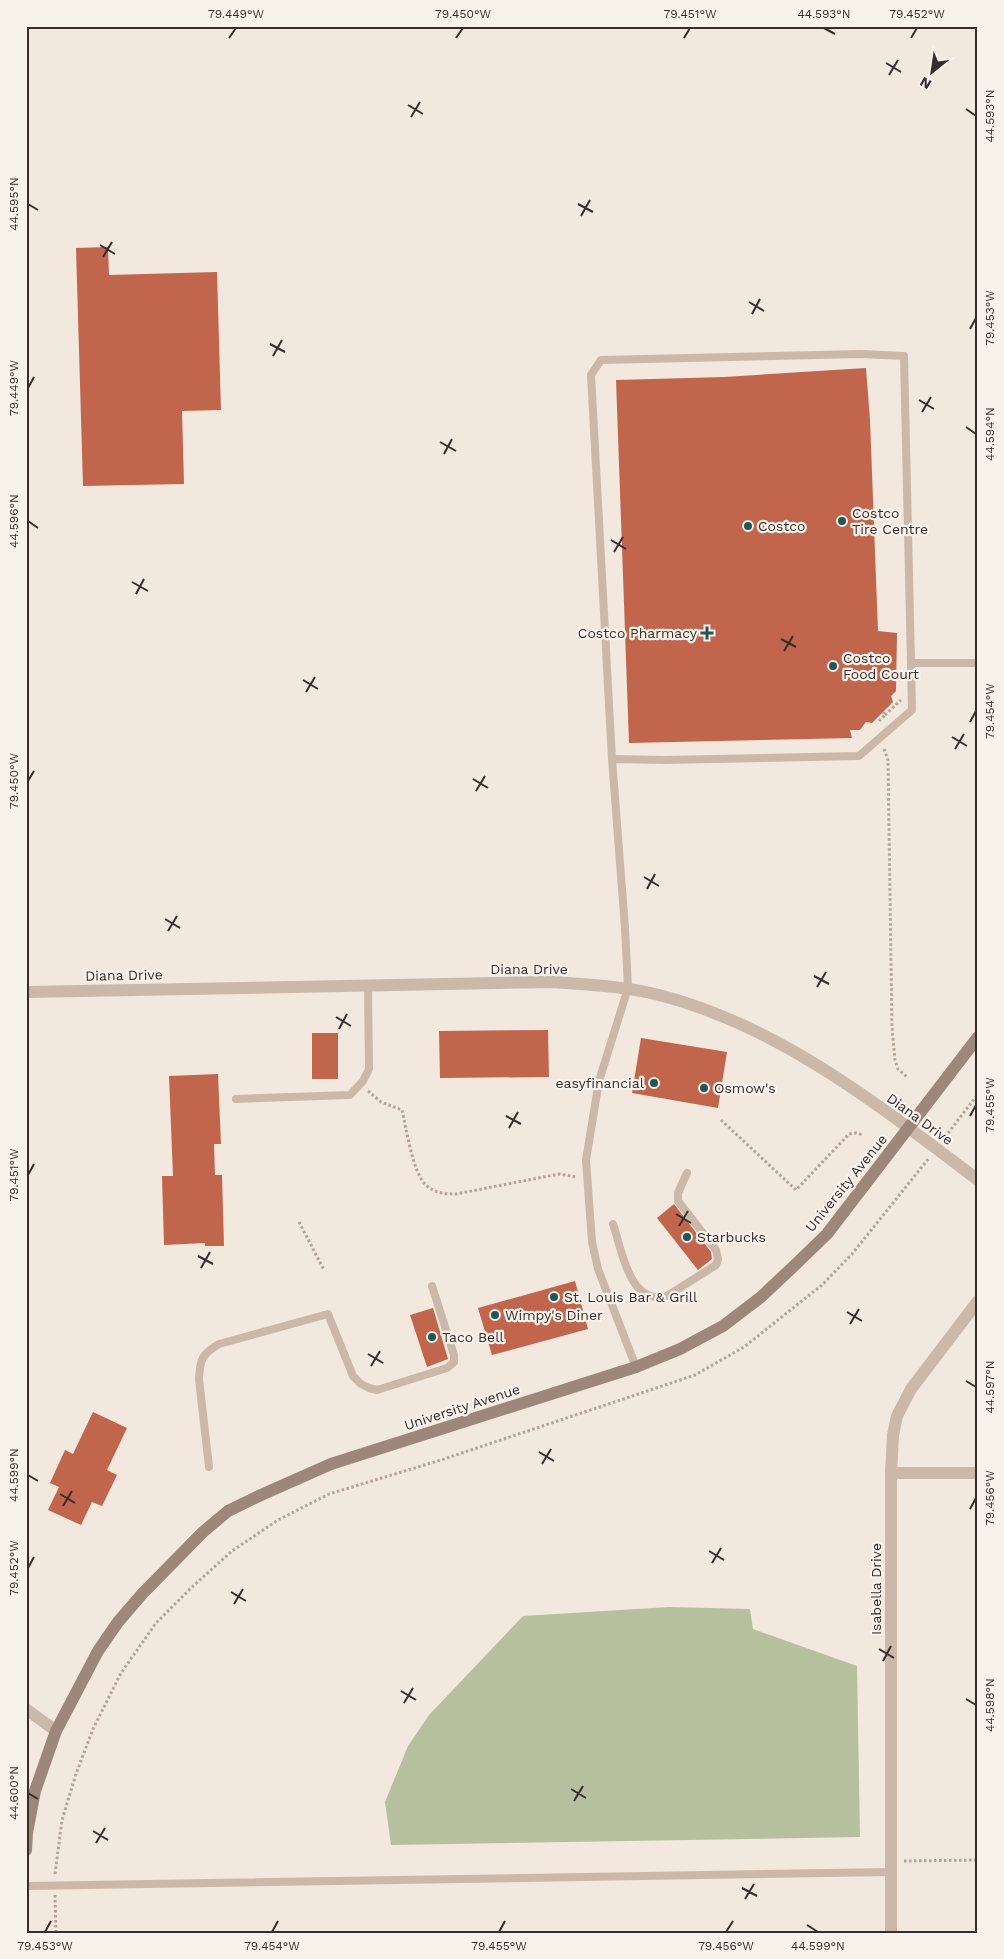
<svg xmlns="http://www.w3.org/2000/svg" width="1004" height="1959" font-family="'Work Sans',sans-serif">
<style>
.green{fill:#b6c09f}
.building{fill:#c1654d}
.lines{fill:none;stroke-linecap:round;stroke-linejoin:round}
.path{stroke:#b5a295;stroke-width:3;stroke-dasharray:2.5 2.5;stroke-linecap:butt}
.lane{stroke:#cab8aa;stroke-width:8}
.street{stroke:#cab8aa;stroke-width:12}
.secondary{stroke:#9d877c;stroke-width:12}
.ticks{fill:none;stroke:#372d2a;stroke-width:2}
.poi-dot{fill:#215657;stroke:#f9f2eb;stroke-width:2}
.labels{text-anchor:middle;stroke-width:4.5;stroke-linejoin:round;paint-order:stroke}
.poi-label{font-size:14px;fill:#372d2a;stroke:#f9f2eb;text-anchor:start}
.street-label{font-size:14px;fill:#372d2a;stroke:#f9f2eb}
.neatline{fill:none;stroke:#372d2a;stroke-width:2}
.ticks-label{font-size:12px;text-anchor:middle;fill:#372d2a}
</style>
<rect width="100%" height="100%" fill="#f2e8de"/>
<polygon class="green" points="669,1607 750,1609 753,1629 857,1666 860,1837 391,1845 385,1802 408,1746 429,1715 523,1616"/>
<g class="building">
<polygon points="108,247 109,275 217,272 221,410 182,411 184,484 83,486 76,248"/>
<polygon points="866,368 870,420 878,631 897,633 896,691 891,696 893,702 872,723 866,722 860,730 850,730 852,738 629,743 616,380 724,377"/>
<polygon points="548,1030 549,1077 440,1078 439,1031"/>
<rect x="312" y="1033" width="26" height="46"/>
<polygon points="641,1038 727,1052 718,1108 632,1093"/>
<polygon points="218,1074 221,1144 214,1144 215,1175 222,1175 224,1246 205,1246 205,1243 164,1245 162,1176 173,1176 169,1076"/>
<polygon points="674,1204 711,1252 712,1259 698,1270 657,1218"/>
<polygon points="575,1281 588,1329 492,1355 478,1308"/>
<polygon points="433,1308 448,1359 427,1367 410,1315"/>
<polygon points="93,1412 127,1428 107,1470 117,1475 102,1506 92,1502 81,1525 48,1510 59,1487 50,1483 65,1450 73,1454"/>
</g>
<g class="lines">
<g class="path">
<polyline points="885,715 901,700"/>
<polyline points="879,721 885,715 883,712"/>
<polyline points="884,749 888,760 892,1028 895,1060 898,1069 908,1078"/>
<path d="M368,1091L381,1102L402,1110C406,1127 413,1174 426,1185C434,1193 445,1194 456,1194L559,1174L577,1177"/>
<polyline points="721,1120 796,1190 849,1134 856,1133 863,1135"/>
<polyline points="945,1137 978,1094"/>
<polyline points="299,1222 324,1270"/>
<polyline points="904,1861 978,1860"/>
<polyline points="55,1874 62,1820 76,1774 93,1729 121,1673 156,1623 191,1588 232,1551 278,1520 329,1494 441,1460 695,1375 744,1347 822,1285 852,1254 929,1158"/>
<polyline points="55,1895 56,1933"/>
</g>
<g class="lane">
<polyline points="612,759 591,375 601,360 861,354 904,356 911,663 978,663"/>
<polyline points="236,1099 350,1095 363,1081 369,1069 368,987"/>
<path d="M613,1224C622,1250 629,1306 667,1296L716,1265L718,1259L716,1250L678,1201V1193L687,1173"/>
<polyline points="636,1367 598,1269 592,1242 586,1160 599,1081 628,988 625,928 612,759 665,760 859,756 912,710 911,663"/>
<path d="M209,1467L199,1379C200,1359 202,1354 219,1344L328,1314L353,1376L361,1384L369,1388L377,1390L447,1368L454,1362V1355L432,1286"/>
<polyline points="26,1886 891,1872"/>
</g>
<g class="street">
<path d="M26,992L553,982C589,985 624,986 659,995C780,1026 880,1106 978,1180"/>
<polyline points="891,1473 978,1473"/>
<polyline points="26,1709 56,1731"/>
<polyline points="891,1933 891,1473 893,1435 897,1416 911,1389 978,1301"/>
</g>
<polyline class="secondary" points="26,1850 27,1833 35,1791 56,1731 98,1651 118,1622 143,1593 203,1532 228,1511 261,1495 331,1464 636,1367 680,1349 723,1326 761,1297 796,1264 827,1234 978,1037"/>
</g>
<path class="ticks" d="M824,28L835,34M229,38L236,28M456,38L463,28M684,38L690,28M911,38L917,28M886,63L901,72M889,75L898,60M408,105L423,114M966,109L976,116M411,117L420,102M28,204L38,210M578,204L593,212M581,216L590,200M100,245L115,254M103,257L112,242M749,302L764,311M752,314L760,299M970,329L976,318M270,344L285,352M273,356L282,340M28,388L34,377M919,400L934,409M922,412L931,397M966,427L976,434M440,442L456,451M444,454L452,439M28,521L38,528M611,540L626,549M614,552L623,537M132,582L148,591M136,594L144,579M781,639L796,647M784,651L793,636M303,680L318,689M306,692L315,677M970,722L976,711M952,737L967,746M955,749L964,734M473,779L488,788M28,781L34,771M476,791L485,776M644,877L659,886M647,889L655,874M165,919L180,928M168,931L177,916M814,976L829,984M817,987L826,972M336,1017L351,1026M339,1029L347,1014M506,1116L521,1124M970,1116L976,1105M509,1128L518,1112M28,1175L34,1164M676,1214L691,1223M679,1226L688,1211M198,1256L213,1264M201,1268L210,1252M847,1312L862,1321M850,1324L859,1309M368,1354L383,1363M371,1366L380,1351M966,1381L976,1387M539,1452L554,1461M542,1464L551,1449M28,1475L38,1481M60,1494L75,1503M63,1506L72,1491M970,1509L976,1498M709,1551L724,1560M712,1563L721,1548M28,1568L34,1557M231,1592L246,1601M234,1604L243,1589M879,1649L894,1658M883,1661L891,1646M401,1691L416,1700M966,1699L976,1705M404,1703L413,1688M571,1789L586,1798M28,1793L38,1799M574,1801L583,1786M93,1831L108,1840M96,1843L105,1828M742,1888L757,1896M745,1899L754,1884M807,1925L818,1932M45,1932L51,1921M272,1932L278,1921M499,1932L505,1921M726,1932L733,1921"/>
<g class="poi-dot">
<circle cx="842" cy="521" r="5"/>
<circle cx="748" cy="526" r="5"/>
<path d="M704.5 625.5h5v5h5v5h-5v5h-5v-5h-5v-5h5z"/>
<circle cx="833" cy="666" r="5"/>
<circle cx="654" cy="1083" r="5"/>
<circle cx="704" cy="1088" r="5"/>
<circle cx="687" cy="1237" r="5"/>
<circle cx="554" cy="1297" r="5"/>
<circle cx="495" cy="1315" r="5"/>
<circle cx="432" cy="1337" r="5"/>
</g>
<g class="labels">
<g class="poi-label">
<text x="852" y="518">Costco<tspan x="852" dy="16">Tire Centre</tspan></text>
<text x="758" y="531">Costco</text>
<text x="697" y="638" text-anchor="end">Costco Pharmacy</text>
<text x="843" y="663">Costco<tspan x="843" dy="16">Food Court</tspan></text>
<text x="644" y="1088" text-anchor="end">easyfinancial</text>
<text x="714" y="1093">Osmow's</text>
<text x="697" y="1242">Starbucks</text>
<text x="564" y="1302">St. Louis Bar &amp; Grill</text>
<text x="505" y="1320">Wimpy's Diner</text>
<text x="442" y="1342">Taco Bell</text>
</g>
<g class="street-label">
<text x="529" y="974">Diana Drive</text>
<text transform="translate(124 975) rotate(-1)" y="5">Diana Drive</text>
<text transform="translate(920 1119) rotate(36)" y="5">Diana Drive</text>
<text transform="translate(846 1183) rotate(-51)" y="5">University Avenue</text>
<text transform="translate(462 1407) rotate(-18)" y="5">University Avenue</text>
<text transform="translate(876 1589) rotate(-90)" y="5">Isabella Drive</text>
</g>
</g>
<rect width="1004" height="1959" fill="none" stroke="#f9f2eb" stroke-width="55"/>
<g transform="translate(932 72) rotate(210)" stroke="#f9f2eb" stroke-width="4" paint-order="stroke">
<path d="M0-4L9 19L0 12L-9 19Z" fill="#372d2a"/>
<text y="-8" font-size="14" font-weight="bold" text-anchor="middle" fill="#372d2a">N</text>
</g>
<rect x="28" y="28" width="948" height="1904" class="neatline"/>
<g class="ticks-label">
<text x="236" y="18">79.449°W</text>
<text x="463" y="18">79.450°W</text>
<text x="690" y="18">79.451°W</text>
<text x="824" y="18">44.593°N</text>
<text x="917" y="18">79.452°W</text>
<text transform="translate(990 116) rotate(-90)" y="4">44.593°N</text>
<text transform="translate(14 204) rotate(-90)" y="4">44.595°N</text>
<text transform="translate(990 318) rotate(-90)" y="4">79.453°W</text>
<text transform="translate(14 388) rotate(-90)" y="4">79.449°W</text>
<text transform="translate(990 434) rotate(-90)" y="4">44.594°N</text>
<text transform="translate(14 521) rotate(-90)" y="4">44.596°N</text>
<text transform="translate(990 711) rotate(-90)" y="4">79.454°W</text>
<text transform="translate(14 781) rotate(-90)" y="4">79.450°W</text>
<text transform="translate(990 1105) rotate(-90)" y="4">79.455°W</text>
<text transform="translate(14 1175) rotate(-90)" y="4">79.451°W</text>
<text transform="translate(990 1387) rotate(-90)" y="4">44.597°N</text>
<text transform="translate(14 1475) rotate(-90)" y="4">44.599°N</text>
<text transform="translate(990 1498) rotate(-90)" y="4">79.456°W</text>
<text transform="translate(14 1568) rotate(-90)" y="4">79.452°W</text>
<text transform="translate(990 1705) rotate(-90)" y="4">44.598°N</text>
<text transform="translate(14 1793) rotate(-90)" y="4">44.600°N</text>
<text x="45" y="1950">79.453°W</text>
<text x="272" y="1950">79.454°W</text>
<text x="499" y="1950">79.455°W</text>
<text x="726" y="1950">79.456°W</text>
<text x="818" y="1950">44.599°N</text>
</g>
</svg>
